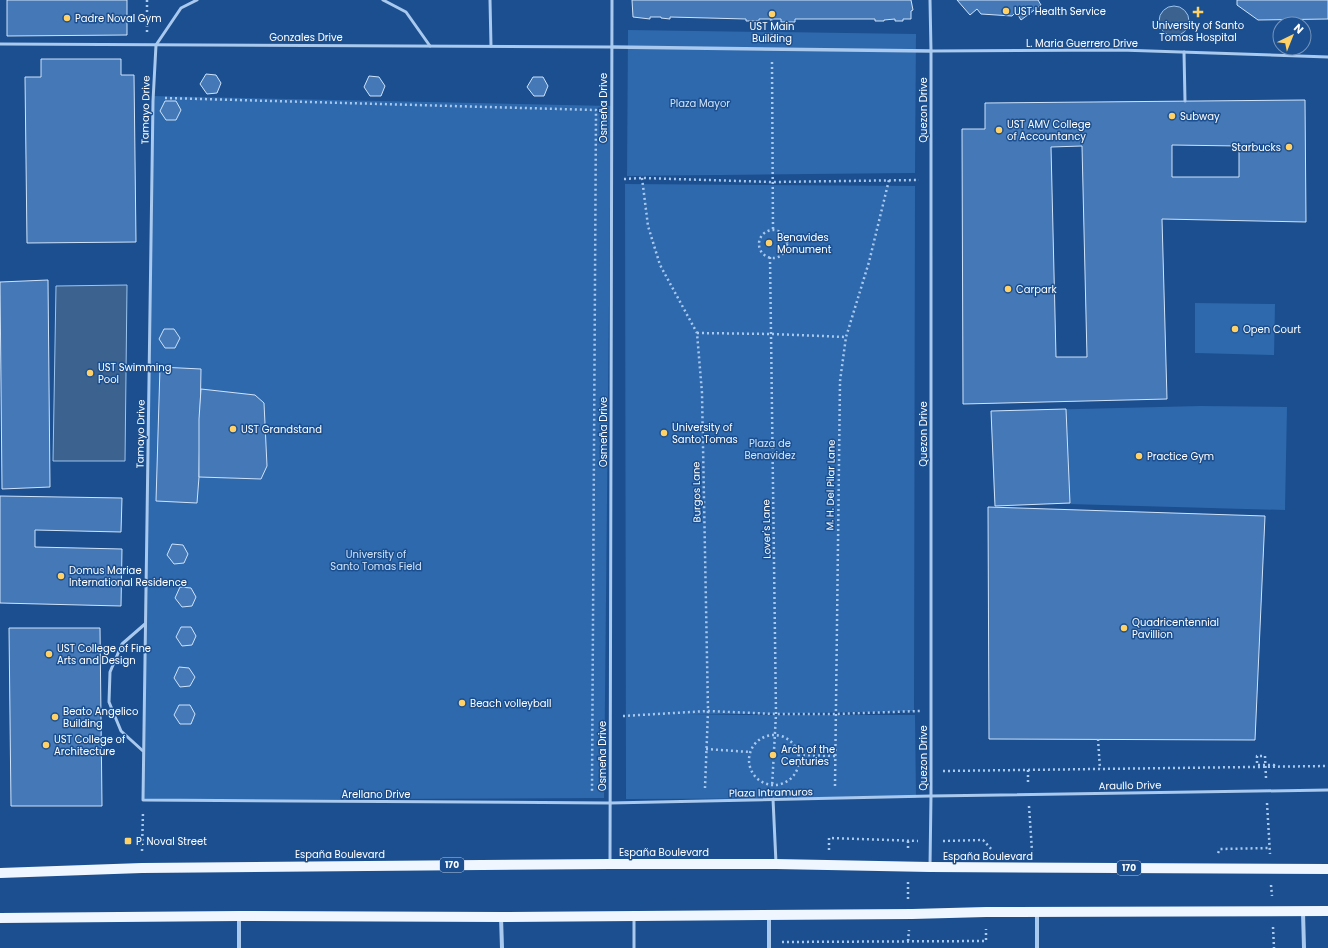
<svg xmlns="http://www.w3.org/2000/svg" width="1328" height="948" font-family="Poppins,sans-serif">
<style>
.green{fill:#2e69ad}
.water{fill:#3c6290;stroke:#9cc4f0}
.building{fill:#4478b7;stroke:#cfe3fa;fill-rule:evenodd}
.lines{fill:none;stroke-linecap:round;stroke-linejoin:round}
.path{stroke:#a9c9ee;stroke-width:2.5;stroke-dasharray:2 3;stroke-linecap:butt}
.service{stroke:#a9c9ee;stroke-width:3}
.pedestrian{stroke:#a9c9ee;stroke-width:3.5}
.minor{stroke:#a9c9ee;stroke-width:4}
.primary{stroke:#f0f6ff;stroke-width:10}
.poi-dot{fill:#ffd166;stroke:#1b4f8f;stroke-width:1.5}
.labels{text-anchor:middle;stroke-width:3;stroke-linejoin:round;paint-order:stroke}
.shield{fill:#1b4f8f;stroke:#bbcadd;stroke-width:1}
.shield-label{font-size:9px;font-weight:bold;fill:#fff}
.poi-label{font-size:10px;fill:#fff;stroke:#1b4f8f;text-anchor:start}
.street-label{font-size:10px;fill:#fff;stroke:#1b4f8f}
.park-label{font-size:10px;fill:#cfe3fa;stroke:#1b4f8f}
</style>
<rect width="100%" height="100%" fill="#1b4f8f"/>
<g class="green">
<polygon points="628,30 916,34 915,173 627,176"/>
<polygon points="153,96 611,106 604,798 143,800"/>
<polygon points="625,184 915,186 914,711 685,715 915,715 916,798 626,799"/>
<polygon points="1195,303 1275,304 1274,355 1195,353"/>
<polygon points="1200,406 1287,407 1285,510 994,502 991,411"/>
</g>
<g class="water">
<circle cx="1174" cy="21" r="15"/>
<polygon points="127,285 125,461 53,461 56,286"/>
</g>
<g class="building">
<polygon points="7,0 127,0 127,35 7,36"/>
<polygon points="632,0 911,0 913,10 911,11 911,19 903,19 903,21 895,21 895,19 884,20 884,21 875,21 875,19 795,19 795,22 781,22 781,19 759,19 759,21 746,21 746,19 670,17 670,19 661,18 661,17 650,17 650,19 633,17"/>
<polygon points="957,0 1038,0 1041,5 1021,20 1016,12 1012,16 981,14 977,9 970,15"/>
<polygon points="1237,0 1328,0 1328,19 1258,20 1237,5"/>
<polygon points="41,59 121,59 121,75 134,75 136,242 27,243 25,77 41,77"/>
<polygon points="206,74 216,75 221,83 217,93 207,94 200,84"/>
<polygon points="369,76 379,77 385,86 381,96 370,96 364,87"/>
<polygon points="533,77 543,77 548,86 544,96 534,96 527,87"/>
<path d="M1305,100L1306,222L1162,219L1167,399L963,404L962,129H985V103ZM1172,145L1239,146V177H1172ZM1082,146L1087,357H1056L1051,147Z"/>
<polygon points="165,101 176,101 181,110 176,120 166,120 160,111"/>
<polygon points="48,280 50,487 2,489 0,282"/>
<polygon points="164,329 174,329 180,338 175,348 165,348 159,339"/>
<polygon points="160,367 201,369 199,477 197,503 156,501"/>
<polygon points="201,389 255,395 264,403 267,466 261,479 199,477 199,419"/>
<polygon points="1066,409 1070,503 995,506 991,411"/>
<polygon points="0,496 122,498 121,532 35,530 35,547 122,549 121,606 0,603"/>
<polygon points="988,507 1265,516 1255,740 989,739"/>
<polygon points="172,544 183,545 188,554 184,563 174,564 167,555"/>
<polygon points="180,587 191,588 196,597 192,606 182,607 175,598"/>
<polygon points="181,627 191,627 196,636 192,645 182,646 176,637"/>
<polygon points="9,628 100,628 102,806 11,806"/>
<polygon points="179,667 189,668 195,677 190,686 180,687 174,678"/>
<polygon points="179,705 190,705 195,714 191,724 180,724 174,715"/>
</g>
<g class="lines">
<g class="path">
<polyline points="771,19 772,37"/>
<polyline points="147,32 147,0"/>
<polyline points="772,62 773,230"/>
<polyline points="165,98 596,110 592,791"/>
<polyline points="642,178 648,226 660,265 697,333 702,393 708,711 705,788"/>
<polyline points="624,179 642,178 772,182 919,180"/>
<circle cx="773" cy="244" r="14"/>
<polyline points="770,257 776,714 772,787"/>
<polyline points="697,333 772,334 846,337"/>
<polyline points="623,716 708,711 776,714 835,714 920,711"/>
<circle cx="774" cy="760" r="25"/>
<polyline points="1098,739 1100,769"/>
<polyline points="706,749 750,752"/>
<polyline points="798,755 835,756"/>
<polyline points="1028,770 1028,783"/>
<polyline points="943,771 1328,766"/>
<polyline points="1266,778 1265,756 1257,756 1257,765 1274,765 1274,767"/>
<polyline points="835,786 840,381 846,337 869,262 889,180"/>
<polyline points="1267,803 1270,854"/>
<polyline points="1029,806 1032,851"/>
<polyline points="908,841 908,851"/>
<polyline points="943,841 983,840 993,851"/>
<polyline points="829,850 829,838 918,841"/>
<polyline points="142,851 143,812"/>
<polyline points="1218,853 1220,849 1270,848"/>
<polyline points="908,882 908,899"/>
<polyline points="1271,885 1272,896"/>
<polyline points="1273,927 1274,948"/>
<polyline points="908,941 909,930"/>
<polyline points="782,942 986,941 986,929"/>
</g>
<g class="service">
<polyline points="197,0 181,8 156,45 153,101 143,800 610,803 931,796 1328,790"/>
<polyline points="383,0 406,12 430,46"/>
<polyline points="490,0 491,46"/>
<polyline points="0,44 612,47"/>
<polyline points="931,51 1120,50 1328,57"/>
<polyline points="1184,52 1185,101"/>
<polyline points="143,751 121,731 109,702 110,672 122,644 145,624"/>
<polyline points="773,799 776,863"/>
<polyline points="610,862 612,0"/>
<polyline points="930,866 931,796 931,51 930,0"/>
<polyline points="634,918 634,948"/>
</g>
<polyline class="pedestrian" points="612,47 931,51"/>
<g class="minor">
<polyline points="1303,912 1304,948"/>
<polyline points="239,916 239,948"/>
<polyline points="769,916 769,948"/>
<polyline points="501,917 502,948"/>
<polyline points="1037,948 1037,913"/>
</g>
<g class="primary">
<polyline points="0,873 142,868 610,864 776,864 930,867 1328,869"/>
<polyline points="0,918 239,916 501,917 912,914 986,912 1328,911"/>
</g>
</g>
<g class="poi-dot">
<circle cx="1006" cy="11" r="4"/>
<path d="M1196 6h4v4h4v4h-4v4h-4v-4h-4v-4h4z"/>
<circle cx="772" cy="14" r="4"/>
<circle cx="67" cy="18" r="4"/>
<circle cx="1172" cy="116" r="4"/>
<circle cx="999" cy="130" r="4"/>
<circle cx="1289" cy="147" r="4"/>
<circle cx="769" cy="243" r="4"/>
<circle cx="1008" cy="289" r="4"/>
<circle cx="1235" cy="329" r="4"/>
<circle cx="90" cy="373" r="4"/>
<circle cx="233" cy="429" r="4"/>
<circle cx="664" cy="433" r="4"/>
<circle cx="1139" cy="456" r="4"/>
<circle cx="61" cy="576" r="4"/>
<circle cx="1124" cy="628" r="4"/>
<circle cx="49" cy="654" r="4"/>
<circle cx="462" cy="703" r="4"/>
<circle cx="55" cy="717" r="4"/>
<circle cx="46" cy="745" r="4"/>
<circle cx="773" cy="755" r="4"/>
<rect x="124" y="837" width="8" height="8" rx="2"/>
</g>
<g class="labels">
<g class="shield">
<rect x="440" y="858" width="24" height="14" rx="3"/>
<rect x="1117" y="861" width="24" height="14" rx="3"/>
</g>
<g class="shield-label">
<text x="452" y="868">170</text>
<text x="1129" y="871">170</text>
</g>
<g class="poi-label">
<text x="1014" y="15">UST Health Service</text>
<text x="75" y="22">Padre Noval Gym</text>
<text x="1198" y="29" text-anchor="middle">University of Santo<tspan x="1198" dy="12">Tomas Hospital</tspan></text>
<text x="772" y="30" text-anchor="middle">UST Main<tspan x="772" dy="12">Building</tspan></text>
<text x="1180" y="120">Subway</text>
<text x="1007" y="128">UST AMV College<tspan x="1007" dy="12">of Accountancy</tspan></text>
<text x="1281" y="151" text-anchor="end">Starbucks</text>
<text x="777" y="241">Benavides<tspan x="777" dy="12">Monument</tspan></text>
<text x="1016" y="293">Carpark</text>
<text x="1243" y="333">Open Court</text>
<text x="98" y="371">UST Swimming<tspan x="98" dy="12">Pool</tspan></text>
<text x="672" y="431">University of<tspan x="672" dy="12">Santo Tomas</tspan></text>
<text x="241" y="433">UST Grandstand</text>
<text x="1147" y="460">Practice Gym</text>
<text x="69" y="574">Domus Mariae<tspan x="69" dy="12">International Residence</tspan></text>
<text x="1132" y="626">Quadricentennial<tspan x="1132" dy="12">Pavillion</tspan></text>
<text x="57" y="652">UST College of Fine<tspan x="57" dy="12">Arts and Design</tspan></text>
<text x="470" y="707">Beach volleyball</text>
<text x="63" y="715">Beato Angelico<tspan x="63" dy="12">Building</tspan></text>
<text x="54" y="743">UST College of<tspan x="54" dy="12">Architecture</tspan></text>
<text x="781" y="753">Arch of the<tspan x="781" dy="12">Centuries</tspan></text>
<text x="136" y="845">P. Noval Street</text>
</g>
<g class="street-label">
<text x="306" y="41">Gonzales Drive</text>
<text x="1082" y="47">L. Maria Guerrero Drive</text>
<text transform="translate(603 108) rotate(-90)" y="4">Osmeña Drive</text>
<text transform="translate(145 110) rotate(-89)" y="4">Tamayo Drive</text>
<text transform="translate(923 110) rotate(-90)" y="4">Quezon Drive</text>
<text transform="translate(603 432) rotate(-90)" y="4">Osmeña Drive</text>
<text transform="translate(140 434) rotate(-89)" y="4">Tamayo Drive</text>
<text transform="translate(923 434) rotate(-90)" y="4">Quezon Drive</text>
<text transform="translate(830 485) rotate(-89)" y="4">M. H. Del Pilar Lane</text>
<text transform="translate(696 492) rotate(-91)" y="4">Burgos Lane</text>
<text transform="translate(766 529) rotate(-91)" y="4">Lover's Lane</text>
<text transform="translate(602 756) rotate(-90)" y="4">Osmeña Drive</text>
<text transform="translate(923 758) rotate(-90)" y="4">Quezon Drive</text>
<text transform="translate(1130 785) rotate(-1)" y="4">Araullo Drive</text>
<text transform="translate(771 792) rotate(-1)" y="4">Plaza Intramuros</text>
<text x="376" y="798">Arellano Drive</text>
<text x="664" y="856">España Boulevard</text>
<text x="340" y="858">España Boulevard</text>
<text x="988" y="860">España Boulevard</text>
</g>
<g class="park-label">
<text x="700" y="107">Plaza Mayor</text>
<text x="770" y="447">Plaza de<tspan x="770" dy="12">Benavidez</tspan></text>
<text x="376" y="558">University of<tspan x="376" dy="12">Santo Tomas Field</tspan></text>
</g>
</g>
<g transform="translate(1292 36) rotate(43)"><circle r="19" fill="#1b4f8f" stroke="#7695bc"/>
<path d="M0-3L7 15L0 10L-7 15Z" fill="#ffd166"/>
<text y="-6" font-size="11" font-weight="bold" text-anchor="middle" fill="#ffffff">N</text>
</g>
</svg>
